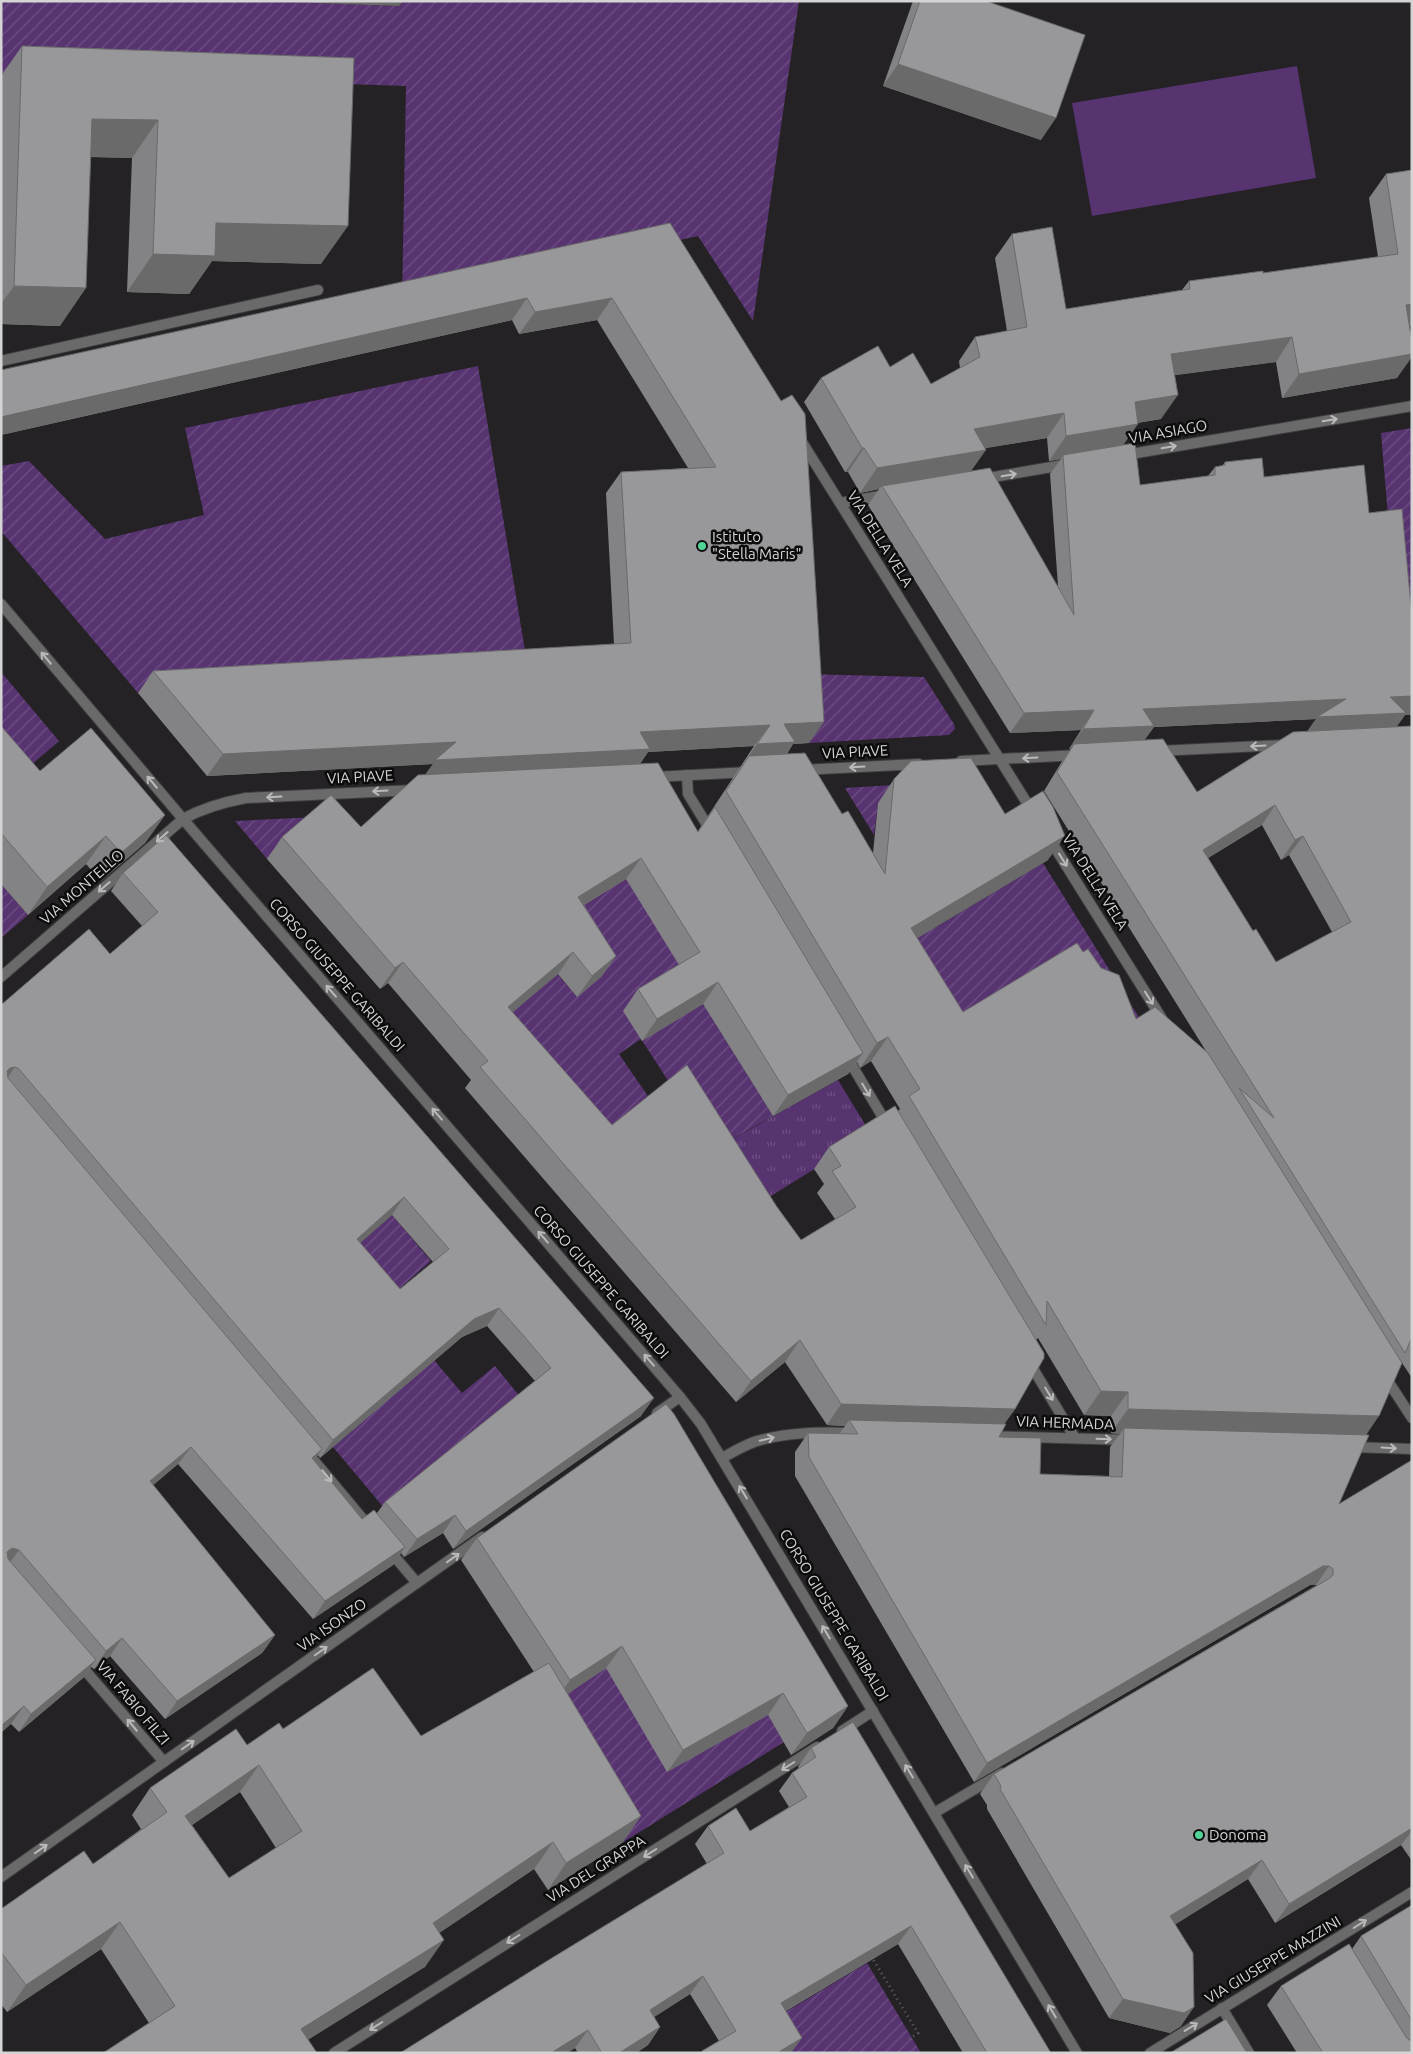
<svg xmlns="http://www.w3.org/2000/svg" width="1413" height="2054" font-family="Ubuntu,sans-serif">
<style>
.grass{fill:url(#grass-tufts)}
.garden{fill:url(#garden-furrows)}
.pitch{fill:#573370}
.lines{fill:none;stroke-linecap:round;stroke-linejoin:round}
.service-casing{stroke:#403e41;stroke-width:12}
.pedestrian-casing{stroke:#403e41;stroke-width:12}
.minor-casing{stroke:#403e41;stroke-width:12}
.tertiary-casing{stroke:#403e41;stroke-width:12}
.path{stroke:#5f5e60;stroke-width:3;stroke-dasharray:1 4;stroke-linecap:butt}
.service{stroke:#6b6a6b;stroke-width:10}
.pedestrian{stroke:#6b6a6b;stroke-width:10}
.minor{stroke:#6b6a6b;stroke-width:10}
.tertiary{stroke:#6b6a6b;stroke-width:10}
.wall{fill:#838284;fill-rule:evenodd}
.shaded-wall{fill:#6a6a6b}
.building{fill:#989799;stroke:#6a6a6b;fill-rule:evenodd}
.oneway{stroke:#bababa}
.poi-dot{fill:#52d397;stroke:#0d0c0d;stroke-width:2}
.labels{text-anchor:middle;stroke-width:5;stroke-linejoin:round;paint-order:stroke}
.street-label{font-size:15px;fill:#d4d4d5;stroke:#0d0c0d}
.poi-label{font-size:15px;fill:#d4d4d5;stroke:#0d0c0d;text-anchor:start}
</style>
<defs>
<pattern id="grass-tufts" width="24" height="20" patternUnits="userSpaceOnUse" patternTransform="scale(1.25)"><rect width="24" height="20" fill="#573370"/><path d="M3 7l-1-3M5 7V3M7 7l1-3M15 17l-1-3M17 17v-4M19 17l1-3" fill="none" stroke="#6e5084"/></pattern>
<pattern id="garden-furrows" width="10" height="10" patternUnits="userSpaceOnUse" patternTransform="scale(1.25)"><rect width="10" height="10" fill="#573370"/><path d="M-1 1l2-2M0 10L10 0M9 11l2-2" fill="none" stroke="#6e5084"/></pattern>
</defs>
<rect width="100%" height="100%" fill="#242225"/>
<polygon class="grass" points="838,1080 871,1134 750,1209 713,1150"/>
<g class="garden">
<polygon points="1,1 261,1 399,6 399,1 799,1 753,321 698,236 402,301 406,86 1,73"/>
<polygon points="478,366 528,669 138,693 1,531 1,466 29,461 105,539 204,515 185,428"/>
<polygon points="1412,428 1412,635 1398,636 1381,433"/>
<polygon points="1,672 59,741 1,791"/>
<polygon points="804,674 924,677 954,724 955,729 949,735 809,743"/>
<polygon points="894,785 878,803 874,835 845,788"/>
<polygon points="317,817 267,859 235,821"/>
<polygon points="679,846 685,974 666,1026 703,1004 773,1116 713,1150 641,1039 619,1054 652,1102 597,1147 493,1028 537,991 551,966 577,997 529,863"/>
<polygon points="1043,863 1145,1027 945,1037 900,925 933,929"/>
<polygon points="1,884 28,915 1,938"/>
<polygon points="392,1215 431,1261 384,1302 344,1257"/>
<polygon points="434,1360 462,1393 495,1366 522,1399 385,1509 333,1447"/>
<polygon points="623,1657 745,1676 784,1742 622,1843 550,1696"/>
<polygon points="867,1963 921,2053 787,2053 769,2022"/>
</g>
<polygon class="pitch" points="1297,66 1316,178 1092,216 1072,103"/>
<g class="lines">
<defs>
<polyline id="service" points="1,361 318,290"/>
<polyline id="pedestrian" points="1222,2008 1249,2053"/>
<g id="minor">
<polyline points="800,439 1032,811"/>
<polyline points="1125,455 1412,406"/>
<polyline points="982,479 1069,464"/>
<polyline points="840,503 886,495"/>
<polyline points="687,775 688,794 712,833"/>
<polyline points="1049,838 1162,1019"/>
<polyline points="847,1057 888,1126"/>
<polyline points="1029,1362 1075,1438"/>
<polyline points="1384,1375 1412,1418"/>
<polyline points="657,1413 680,1397"/>
<polyline points="986,1436 1129,1440"/>
<polyline points="1351,1447 1412,1449"/>
<polyline points="306,1451 372,1530"/>
<path d="M722,1458C733,1452 743,1446 754,1442C785,1432 820,1432 852,1433"/>
<polyline points="389,1550 417,1583"/>
<polyline points="78,1662 164,1762"/>
<polyline points="842,1731 873,1711"/>
<polyline points="934,1813 1002,1773"/>
<polyline points="1,1877 482,1537"/>
<polyline points="334,2053 817,1747"/>
</g>
<g id="tertiary">
<polyline points="1,604 183,819 680,1397 701,1424 1077,2053"/>
<polyline points="1158,751 1284,745"/>
<polyline points="961,761 1079,755"/>
<polyline points="801,770 919,764"/>
<polyline points="654,777 749,772"/>
<path d="M1,977L183,819C203,808 224,802 246,798L415,790"/>
<polyline points="1150,2053 1412,1892"/>
</g>
</defs>
<use href="#service" class="service-casing"/>
<use href="#pedestrian" class="pedestrian-casing"/>
<use href="#minor" class="minor-casing"/>
<use href="#tertiary" class="tertiary-casing"/>
<polyline class="path" points="871,1956 918,2033 906,2041"/>
<use href="#service" class="service"/>
<use href="#pedestrian" class="pedestrian"/>
<use href="#minor" class="minor"/>
<use href="#tertiary" class="tertiary"/>
</g>
<g class="wall">
<polygon points="913,1 986,1 1041,140 883,86"/>
<polygon points="22,46 354,58 321,264 212,261 189,294 127,292 132,158 90,157 60,326 1,324 1,76"/>
<path d="M1412,170V326H1409L1397,378L1282,398L1276,362L1174,375L1161,419L1137,423L1123,445L1140,485L1208,476L1215,467L1222,466L1225,462L1264,477L1369,513L1405,715L1396,727L1412,726V1378L1400,1360L1366,1435L1339,1504L1412,1460V1861L1401,1845L1275,1923L1248,1879L1175,1924L1181,2026L1170,2033L1109,2018L987,1809V1805L980,1794L994,1774L1317,1585H1310L974,1782L795,1476V1452L808,1433H840L845,1426L827,1425L785,1362L736,1402L465,1088L471,1080L388,983L380,989L267,859L282,837L361,827L425,775L433,764L207,776L138,693L153,671L614,644L606,493L621,472L688,468L597,320L519,334L512,320L1,435L670,223L809,743L793,744L787,754L842,814L873,853L878,803L894,779L1005,814L1048,860L917,938L963,1012L1083,952L1101,968L1136,1019L1234,1096L1044,791L1061,763L1071,749H1069L1081,730L1010,733L868,505L879,489L860,493L848,472H845L804,402L821,378L890,367L931,384L960,368L959,361L975,337L1007,331L995,258L1012,234L1066,309L1182,290L1189,281L1263,273L1378,257L1369,198L1386,174ZM1047,438L1049,461L1061,459L1050,474L1058,586L971,471L985,448ZM1316,719L1307,732L1197,792L1144,740L1154,727ZM754,746L698,831L640,764L648,752ZM1262,825L1281,860L1289,855L1332,932L1276,962L1253,931L1208,858ZM626,879L679,965L638,989L623,1011L642,1041L703,1004L773,1116L848,1074L857,1062L860,1068L871,1061L900,1109L898,1111L829,1147L814,1169L824,1184L817,1193L835,1219L801,1240L777,1207L612,1125L512,1012L558,974L577,997L601,977L616,956L584,905ZM1038,1338L1084,1415L1111,1416V1433L1120,1434L1110,1447L1109,1476L1040,1474L999,1437L1004,1424L1015,1409L1036,1340Z"/>
<polygon points="1,726 40,771 165,815 145,843 101,881 86,864 28,915 1,884"/>
<path d="M123,873L641,1416L453,1549L443,1533L404,1557L401,1553L393,1565L313,1619L178,1464L153,1485L275,1635L262,1653L165,1719L110,1656L94,1669L91,1667L83,1678L19,1732L11,1724L1,1005L110,954L142,926L111,891ZM392,1215L433,1262L400,1289L360,1243ZM487,1326L535,1381L385,1502L377,1513L362,1519L314,1461L318,1455L320,1458L462,1337Z"/>
<path d="M477,1538L848,1706L833,1728L791,1755L768,1715L667,1772L606,1668L567,1694L641,1816L622,1843L548,1890L534,1869L439,1933L425,1967L149,2023L101,1949L7,2012L1,2004V1909L93,1864L141,1829L132,1815L150,1788L283,1729L421,1736L534,1672L461,1560ZM240,1792L276,1848L229,1878L192,1825Z"/>
<polygon points="811,1748 1051,2053 963,2053 898,1944 786,2011 791,2053 701,2053 702,2051 719,2041 690,1994 654,2017 660,2027 648,2045 636,2053 578,2053 575,2048 567,2053 707,1864 695,1844 708,1826 750,1831 789,1807 779,1791 792,1773 799,1768 798,1767"/>
<polygon points="1412,1905 1412,2053 1297,2053 1267,2005 1281,1986 1352,1949 1361,1936"/>
</g>
<g class="shaded-wall">
<polygon points="261,1 403,1 399,6"/>
<polygon points="898,64 1056,118 1041,140 883,86"/>
<polygon points="92,119 158,120 132,158 65,156"/>
<polygon points="216,223 348,226 321,264 212,261 189,294 127,292 153,254"/>
<polygon points="14,286 86,288 60,326 1,324 1,304"/>
<polygon points="527,298 512,320 1,435 1,417"/>
<polygon points="612,298 597,320 519,334 535,312"/>
<polygon points="1412,304 1412,326 1389,329 1406,305"/>
<polygon points="1292,337 1276,362 1154,378 1171,354"/>
<polygon points="1412,354 1412,357 1397,378 1282,398 1299,374"/>
<polygon points="1178,395 1161,419 1118,426 1135,402"/>
<polygon points="1064,413 1047,438 957,453 974,429"/>
<polygon points="1138,424 1121,448 1063,455 1061,459 1049,461 1066,436"/>
<polygon points="862,448 864,448 848,472 845,472"/>
<polygon points="986,450 969,474 882,486 879,489 860,493 877,468"/>
<polygon points="1412,696 1412,715 1405,715 1393,732 1303,737 1316,719 1154,727 1141,745 1074,744 1071,749 1069,749 1083,729 1143,709"/>
<polygon points="1094,710 1081,730 1010,733 1024,713"/>
<polygon points="824,722 809,743 793,744 780,764 742,766 757,744 784,724"/>
<polygon points="770,725 754,746 648,752 635,771 420,782 433,764 207,776 223,754"/>
<polygon points="1275,805 1262,825 1190,869 1203,850"/>
<polygon points="165,815 145,843 101,881 121,853"/>
<polygon points="106,836 86,864 28,915 47,887"/>
<polygon points="1065,836 1048,860 894,952 911,928"/>
<polygon points="1303,836 1289,855 1281,860 1295,840"/>
<polygon points="641,858 626,879 563,918 578,897"/>
<polygon points="573,952 558,974 493,1029 508,1007"/>
<polygon points="616,956 601,977 577,997 592,976"/>
<polygon points="403,962 388,983 380,989 395,968"/>
<polygon points="718,982 703,1004 642,1041 657,1019"/>
<polygon points="888,1037 871,1061 860,1068 877,1043"/>
<polygon points="863,1053 848,1074 773,1116 788,1095"/>
<polygon points="15,1067 3,1084 1,1079 10,1068"/>
<polygon points="404,1197 392,1215 344,1257 357,1239"/>
<polygon points="499,1308 487,1326 462,1337 320,1458 333,1440 474,1319"/>
<polygon points="800,1340 785,1362 736,1402 751,1381"/>
<polygon points="1101,1391 1128,1392 1111,1416 1084,1415"/>
<polygon points="654,1398 641,1416 453,1549 466,1531"/>
<polygon points="841,1404 1015,1409 1000,1430 849,1420 845,1426 827,1425"/>
<polygon points="1128,1409 1379,1416 1362,1441 1124,1428 1120,1434 1111,1433"/>
<polygon points="191,1447 178,1464 137,1499 150,1481"/>
<polygon points="322,1449 310,1467 312,1458"/>
<polygon points="455,1515 443,1533 404,1557 417,1539"/>
<polygon points="405,1547 393,1565 313,1619 325,1601"/>
<polygon points="12,1548 19,1550 6,1568 7,1552"/>
<polygon points="1323,1566 1329,1566 1316,1585 1310,1585 974,1782 987,1763"/>
<polygon points="275,1635 262,1653 165,1719 177,1701"/>
<polygon points="122,1638 110,1656 94,1669 106,1651"/>
<polygon points="622,1646 606,1668 554,1703 570,1680"/>
<polygon points="96,1660 83,1678 19,1732 31,1714"/>
<polygon points="783,1693 768,1715 667,1772 683,1750"/>
<polygon points="24,1706 11,1724 1,1733 1,1726"/>
<polygon points="848,1706 833,1728 791,1755 807,1733"/>
<polygon points="259,1765 240,1792 166,1843 185,1816"/>
<polygon points="641,1816 622,1843 548,1890 566,1863"/>
<polygon points="1412,1828 1412,1831 1401,1845 1275,1923 1289,1904"/>
<polygon points="553,1842 534,1869 414,1950 433,1923"/>
<polygon points="1262,1860 1248,1879 1157,1936 1170,1916"/>
<polygon points="120,1922 101,1949 7,2012 26,1985"/>
<polygon points="911,1926 898,1944 768,2021 781,2003"/>
<polygon points="444,1940 425,1967 287,2053 301,2029"/>
<polygon points="703,1976 690,1994 637,2028 650,2010"/>
<polygon points="1123,1999 1194,2007 1181,2026 1170,2033 1109,2018"/>
<polygon points="660,2027 648,2045 636,2053 619,2053"/>
<polygon points="588,2030 575,2048 567,2053 551,2053"/>
<polygon points="802,2038 791,2053 777,2053"/>
</g>
<g class="building">
<polygon points="920,1 986,1 1085,35 1056,118 898,64"/>
<polygon points="22,46 354,58 348,226 216,223 215,256 153,254 158,120 92,119 86,288 14,286"/>
<polygon points="1412,170 1412,304 1406,305 1412,342 1412,354 1299,374 1292,337 1171,354 1178,395 1135,402 1138,424 1066,436 1064,413 974,429 986,450 877,468 864,448 862,448 821,378 878,346 890,367 913,353 931,384 980,357 975,337 1027,327 1012,234 1052,227 1066,309 1190,289 1189,281 1263,271 1263,273 1398,254 1386,174"/>
<polygon points="670,223 781,401 792,395 805,414 824,722 784,724 795,742 757,744 770,725 640,732 650,749 435,760 456,742 223,754 153,671 631,643 621,472 716,467 612,298 535,312 527,298 1,417 1,370"/>
<polygon points="1135,443 1140,485 1215,475 1215,467 1225,465 1225,462 1262,458 1264,477 1364,465 1369,513 1402,509 1412,617 1412,696 1390,697 1406,713 1317,717 1346,699 1143,709 1154,726 1083,729 1094,710 1024,713 882,486 990,468 1074,615 1063,455"/>
<polygon points="1,726 40,771 91,728 165,815 121,853 106,836 47,887 1,833"/>
<path d="M1412,726V1337L1405,1353L1239,1088L1274,1118L1057,772L1074,744L1163,739L1197,792L1293,732ZM1275,805L1295,840L1303,836L1351,922L1276,962L1256,929L1253,931L1203,850Z"/>
<polygon points="805,753 842,814 848,811 885,874 894,779 911,761 971,758 1005,814 1043,791 1053,807 1065,836 911,928 963,1012 1077,943 1083,952 1088,949 1101,968 1119,975 1136,1019 1155,1007 1208,1053 1402,1363 1379,1416 1128,1409 1128,1392 1101,1391 1047,1301 1046,1325 909,1096 920,1089 888,1037 877,1043 726,791 749,756"/>
<polygon points="658,763 698,832 715,807 863,1053 788,1095 718,982 657,1019 638,989 700,952 641,858 578,897 616,956 592,976 573,952 508,1007 612,1125 687,1065 777,1207 801,1240 856,1207 832,1171 841,1166 829,1147 895,1106 1044,1353 1044,1358 1015,1409 841,1404 800,1340 751,1381 480,1067 488,1061 403,962 395,968 282,837 331,795 361,827 418,775"/>
<path d="M166,835L654,1398L466,1531L455,1515L417,1539L385,1502L551,1368L523,1335L499,1308L474,1319L333,1440L19,1069L15,1067L10,1068L7,1071L8,1078L322,1449L312,1458L362,1519L374,1510L405,1547L325,1601L191,1447L150,1481L275,1635L177,1701L122,1638L106,1651L19,1550L12,1548L7,1552L8,1559L96,1660L31,1714L24,1706L1,1726V1005L89,929L110,954L158,912L123,873ZM404,1197L449,1249L400,1289L357,1239Z"/>
<polygon points="666,1404 674,1414 848,1706 807,1733 783,1693 683,1750 622,1646 570,1680 477,1538"/>
<polygon points="849,1420 1006,1424 999,1437 1041,1438 1040,1474 1122,1477 1124,1428 1369,1435 1339,1504 1412,1460 1412,1828 1289,1904 1262,1860 1170,1916 1193,1953 1194,2007 1184,2013 1123,1999 1000,1789 1001,1786 994,1774 1330,1578 1333,1575 1333,1569 1329,1566 1323,1566 987,1763 809,1457 808,1433 858,1434"/>
<path d="M549,1663L641,1816L566,1863L553,1842L433,1923L444,1940L301,2029L317,2053H103L175,2006L120,1922L26,1985L1,1952V1909L84,1851L93,1864L167,1812L150,1788L236,1729L247,1745L279,1723L283,1729L373,1668L421,1736ZM259,1765L302,1831L229,1878L185,1816Z"/>
<polygon points="853,1722 1051,2053 987,2053 911,1926 781,2003 802,2038 777,2053 703,2053 702,2051 736,2031 703,1976 650,2010 660,2027 619,2053 602,2053 588,2030 551,2053 400,2053 547,1961 724,1853 708,1826 736,1808 750,1831 807,1797 792,1773 816,1757 811,1748"/>
<polygon points="1412,1905 1412,2021 1361,1936"/>
<polygon points="1349,1944 1406,2037 1409,2040 1412,2040 1412,2053 1323,2053 1281,1986"/>
<polygon points="1226,2019 1247,2053 1170,2053"/>
</g>
<defs><path id="oneway-shaft" d="M-6 0H5M1.5-3L5.5 0L1.5 3" fill="none" stroke-width="1.6" stroke-linecap="round" stroke-linejoin="round" transform="scale(1.25)"/></defs>
<g class="oneway">
<use href="#oneway-shaft" transform="translate(1330 420) rotate(-10)"/>
<use href="#oneway-shaft" transform="translate(1169 447) rotate(-10)"/>
<use href="#oneway-shaft" transform="translate(1009 475) rotate(-10)"/>
<use href="#oneway-shaft" transform="translate(46 658) rotate(-130)"/>
<use href="#oneway-shaft" transform="translate(1258 746) rotate(177)"/>
<use href="#oneway-shaft" transform="translate(1030 758) rotate(177)"/>
<use href="#oneway-shaft" transform="translate(857 767) rotate(177)"/>
<use href="#oneway-shaft" transform="translate(152 782) rotate(-130)"/>
<use href="#oneway-shaft" transform="translate(380 791) rotate(177)"/>
<use href="#oneway-shaft" transform="translate(274 797) rotate(177)"/>
<use href="#oneway-shaft" transform="translate(162 837) rotate(139)"/>
<use href="#oneway-shaft" transform="translate(1063 860) rotate(58)"/>
<use href="#oneway-shaft" transform="translate(104 887) rotate(139)"/>
<use href="#oneway-shaft" transform="translate(331 991) rotate(-131)"/>
<use href="#oneway-shaft" transform="translate(1149 998) rotate(58)"/>
<use href="#oneway-shaft" transform="translate(866 1090) rotate(59)"/>
<use href="#oneway-shaft" transform="translate(437 1114) rotate(-131)"/>
<use href="#oneway-shaft" transform="translate(543 1237) rotate(-131)"/>
<use href="#oneway-shaft" transform="translate(649 1360) rotate(-131)"/>
<use href="#oneway-shaft" transform="translate(1049 1394) rotate(59)"/>
<use href="#oneway-shaft" transform="translate(767 1439) rotate(-13)"/>
<use href="#oneway-shaft" transform="translate(1104 1439) rotate(2)"/>
<use href="#oneway-shaft" transform="translate(1389 1448) rotate(3)"/>
<use href="#oneway-shaft" transform="translate(327 1476) rotate(50)"/>
<use href="#oneway-shaft" transform="translate(743 1492) rotate(-121)"/>
<use href="#oneway-shaft" transform="translate(453 1558) rotate(-35)"/>
<use href="#oneway-shaft" transform="translate(826 1632) rotate(-121)"/>
<use href="#oneway-shaft" transform="translate(321 1651) rotate(-35)"/>
<use href="#oneway-shaft" transform="translate(132 1725) rotate(-130)"/>
<use href="#oneway-shaft" transform="translate(188 1745) rotate(-35)"/>
<use href="#oneway-shaft" transform="translate(788 1766) rotate(148)"/>
<use href="#oneway-shaft" transform="translate(909 1771) rotate(-121)"/>
<use href="#oneway-shaft" transform="translate(41 1849) rotate(-35)"/>
<use href="#oneway-shaft" transform="translate(650 1853) rotate(148)"/>
<use href="#oneway-shaft" transform="translate(969 1871) rotate(-121)"/>
<use href="#oneway-shaft" transform="translate(1360 1924) rotate(-32)"/>
<use href="#oneway-shaft" transform="translate(513 1939) rotate(148)"/>
<use href="#oneway-shaft" transform="translate(1052 2011) rotate(-121)"/>
<use href="#oneway-shaft" transform="translate(376 2026) rotate(148)"/>
<use href="#oneway-shaft" transform="translate(1191 2027) rotate(-31)"/>
</g>
<g class="poi-dot">
<circle cx="702" cy="546" r="5"/>
<circle cx="1199" cy="1835" r="5"/>
</g>
<g class="labels">
<g class="street-label">
<text transform="translate(1168 432) rotate(-10)" y="5">VIA ASIAGO</text>
<text transform="translate(880 539) rotate(58)" y="5">VIA DELLA VELA</text>
<text transform="translate(855 752) rotate(-3)" y="5">VIA PIAVE</text>
<text transform="translate(360 777) rotate(-3)" y="5">VIA PIAVE</text>
<text transform="translate(1095 882) rotate(58)" y="5">VIA DELLA VELA</text>
<text transform="translate(82 887) rotate(-41)" y="5">VIA MONTELLO</text>
<text transform="translate(337 975) rotate(49)" y="5">CORSO GIUSEPPE GARIBALDI</text>
<text transform="translate(601 1282) rotate(49)" y="5">CORSO GIUSEPPE GARIBALDI</text>
<text transform="translate(1065 1423) rotate(2)" y="5">VIA HERMADA</text>
<text transform="translate(834 1615) rotate(59)" y="5">CORSO GIUSEPPE GARIBALDI</text>
<text transform="translate(332 1625) rotate(-35)" y="5">VIA ISONZO</text>
<text transform="translate(133 1703) rotate(50)" y="5">VIA FABIO FILZI</text>
<text transform="translate(596 1869) rotate(-32)" y="5">VIA DEL GRAPPA</text>
<text transform="translate(1273 1960) rotate(-31)" y="5">VIA GIUSEPPE MAZZINI</text>
</g>
<g class="poi-label">
<text x="712" y="542">Istituto<tspan x="712" dy="17">"Stella Maris"</tspan></text>
<text x="1209" y="1840">Donoma</text>
</g>
</g>
<rect width="1413" height="2054" fill="none" stroke="#d4d4d5" stroke-width="5"/>
</svg>
